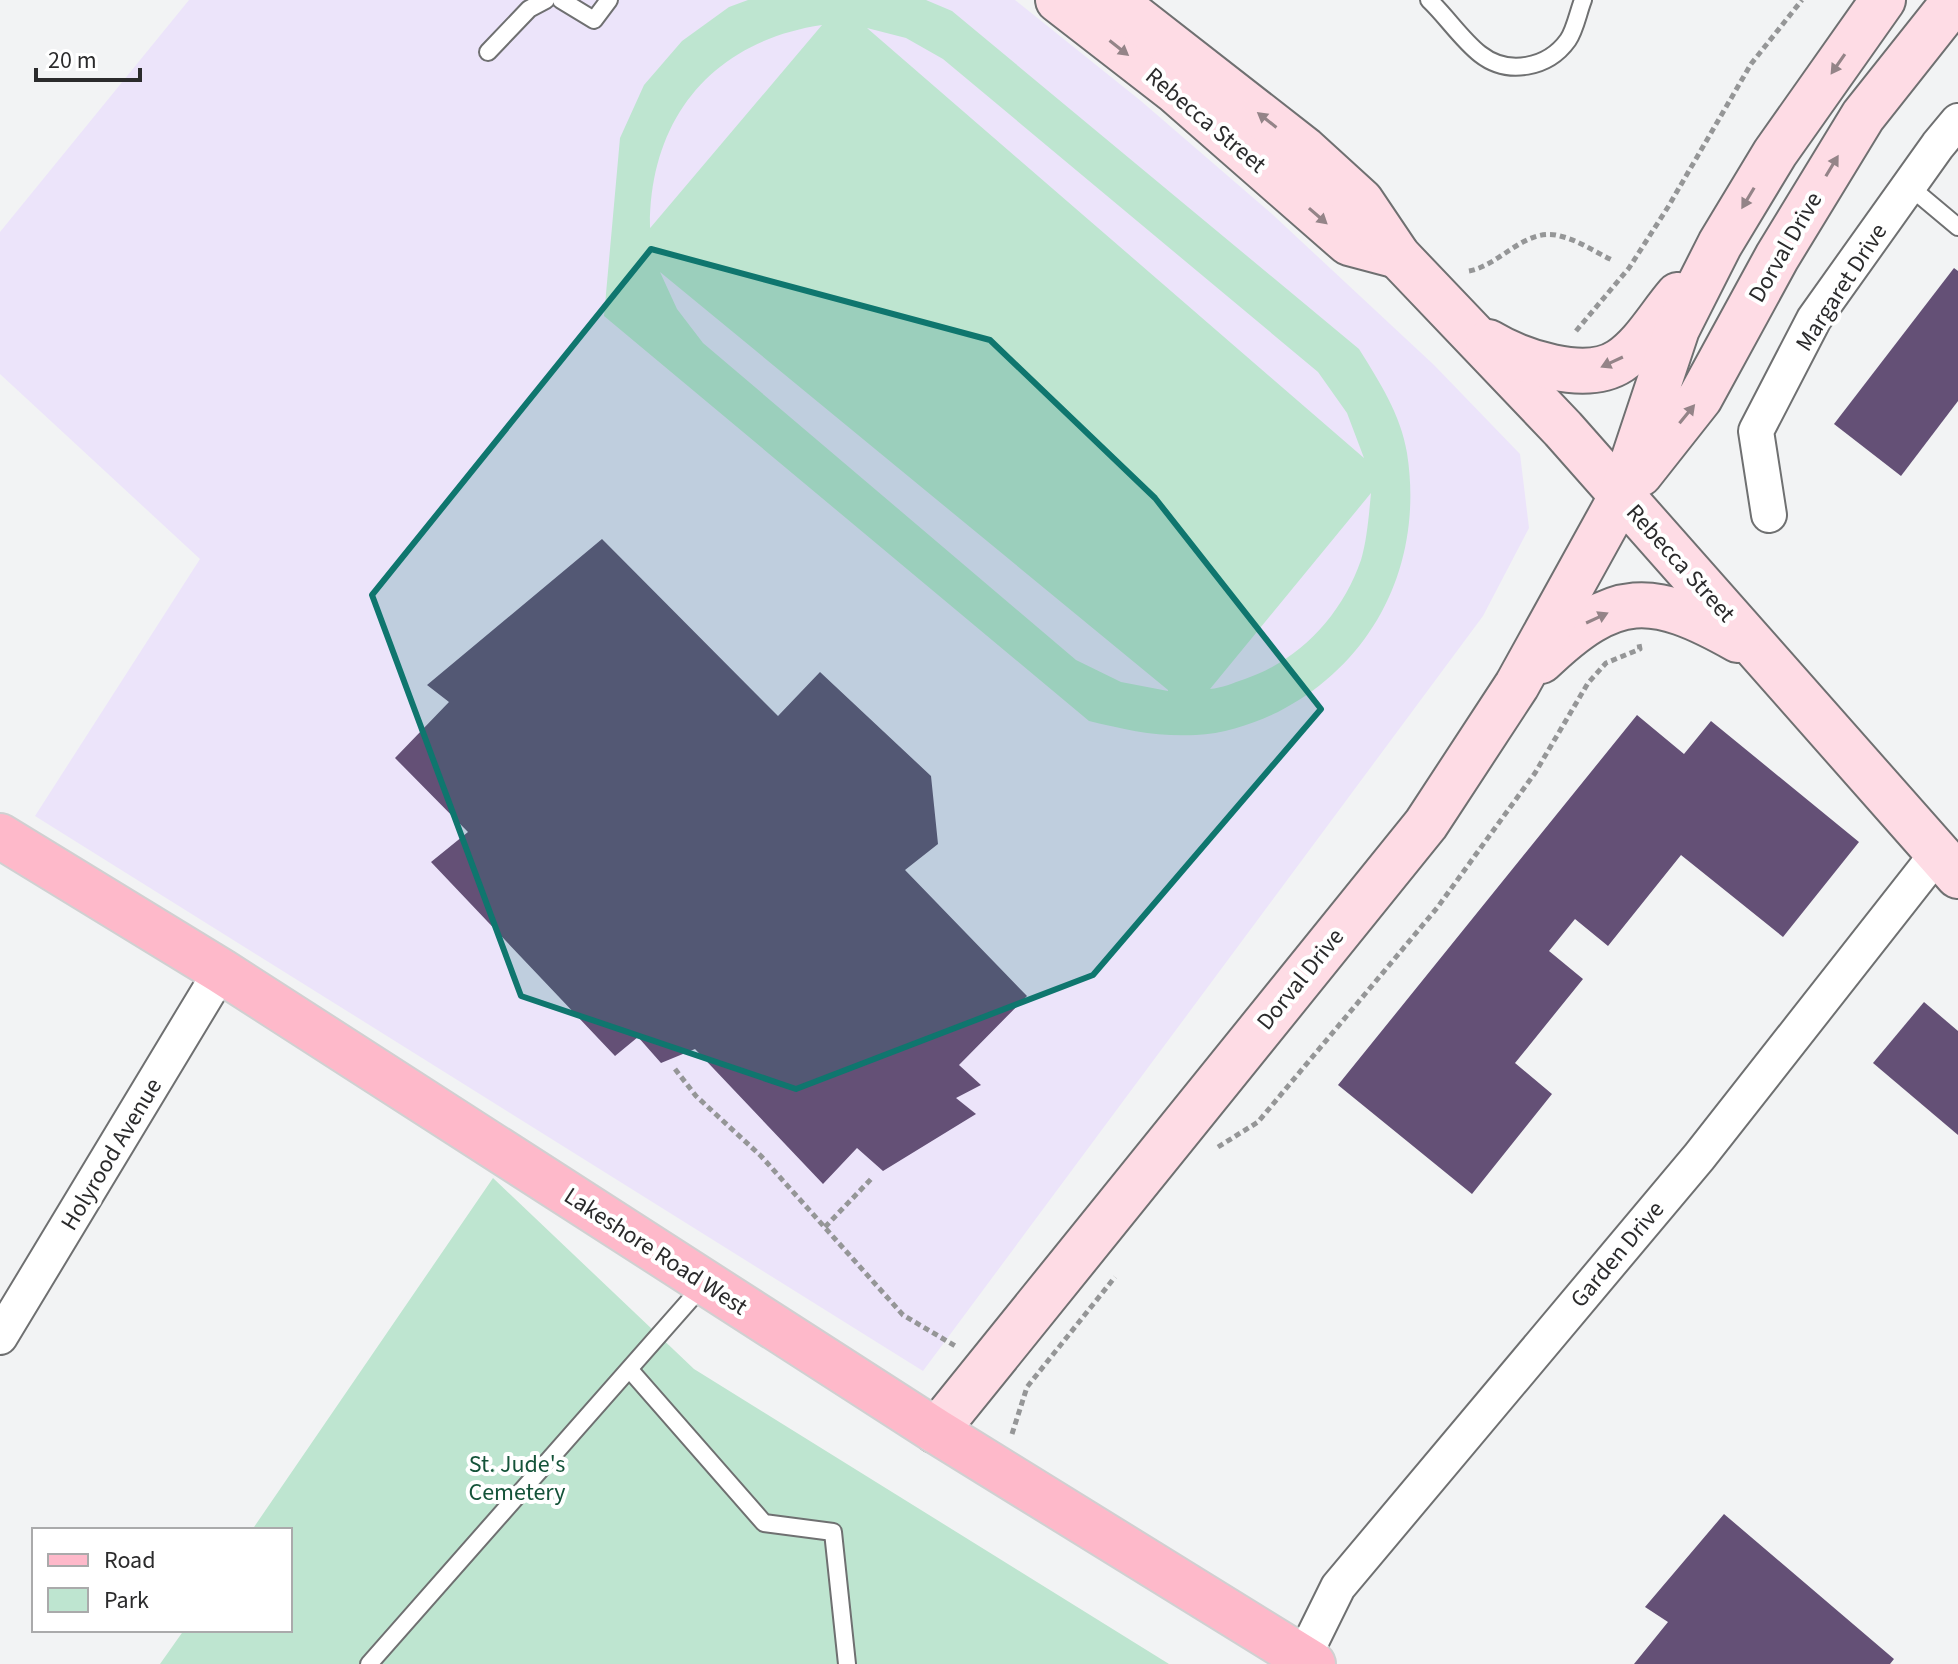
<svg xmlns="http://www.w3.org/2000/svg" width="1958" height="1664" font-family="'Source Sans 3',sans-serif">
<style>
.education{fill:#ece4fa}
.green{fill:#bee5d0;fill-rule:evenodd}
.building{fill:#645076}
.lines{fill:none;stroke-linecap:round;stroke-linejoin:round}
.service-casing{stroke:#6f7071;stroke-width:20}
.minor-casing{stroke:#6f7071;stroke-width:38}
.secondary-casing{stroke:#6f7071;stroke-width:48}
.primary-casing{stroke:#d0d0d1;stroke-width:48}
.path{stroke:#959697;stroke-width:5;stroke-dasharray:6 4;stroke-linecap:butt}
.service{stroke:#fff;stroke-width:16}
.minor{stroke:#fff;stroke-width:34}
.secondary{stroke:#fedce5;stroke-width:44}
.primary{stroke:#feb9ca;stroke-width:44}
.oneway{fill:#948488}
.marked{fill:#0f766e;fill-opacity:0.2;stroke:#0f766e;stroke-width:6;stroke-linejoin:round}
.labels{text-anchor:middle;stroke-width:8;stroke-linejoin:round;paint-order:stroke}
.street-label{font-size:24px;fill:#2b2b2c;stroke:#fff}
.park-label{font-size:24px;fill:#145339;stroke:#fff}
</style>
<rect width="100%" height="100%" fill="#f2f3f4"/>
<polygon class="education" points="189,0 1015,0 1141,101 1272,214 1434,365 1520,454 1529,528 1483,616 923,1371 35,816 200,559 0,374 0,232"/>
<g class="green">
<path d="M748,0H926L952,11L1359,349C1379,381 1401,415 1407,453C1424,561 1376,662 1278,712C1253,724 1224,734 1196,735C1156,737 1127,730 1089,721L604,316L620,138L644,85L682,41L729,7ZM822,25L651,227L650,228C649,118 713,41 822,25ZM867,28L906,38L943,59L1318,372L1347,413L1364,458ZM660,272L1168,690V691L1121,682L1076,660L703,343L677,309ZM1371,493C1369,514 1367,540 1361,560C1342,615 1300,660 1245,679C1233,683 1222,688 1210,689Z"/>
<polygon points="493,1178 694,1369 1169,1664 160,1664 184,1630 290,1630 290,1530 252,1530"/>
</g>
<g class="building">
<polygon points="1954,268 1958,271 1958,401 1901,476 1834,424"/>
<polygon points="602,539 778,716 820,672 931,776 938,844 905,870 1027,996 959,1065 981,1085 956,1098 976,1114 883,1171 857,1148 823,1184 695,1049 661,1063 638,1037 615,1056 431,862 468,832 395,758 449,702 427,685"/>
<polygon points="1637,715 1684,754 1711,721 1859,842 1783,937 1681,855 1608,946 1575,919 1549,951 1583,979 1515,1063 1552,1094 1472,1194 1338,1085"/>
<polygon points="1924,1002 1958,1031 1958,1135 1873,1063"/>
<polygon points="1724,1514 1894,1659 1890,1664 1634,1664 1668,1622 1645,1607"/>
</g>
<g class="lines">
<defs>
<g id="service">
<polyline points="561,0 594,20 609,0"/>
<path d="M1429,0C1446,16 1462,40 1480,54C1508,76 1548,68 1568,40C1575,30 1578,13 1583,0"/>
<polyline points="488,52 529,9 546,0"/>
<polyline points="1909,186 1958,227"/>
<polyline points="630,1370 764,1523 833,1532 847,1664"/>
<polyline points="369,1664 704,1284"/>
</g>
<g id="minor">
<polyline points="1769,515 1756,431 1814,319 1938,145 1958,121"/>
<polyline points="0,1337 221,971"/>
<polyline points="1303,1658 1338,1587 1699,1157 1937,854"/>
</g>
<g id="secondary">
<polyline points="1058,0 1174,90 1349,243 1398,256"/>
<polyline points="1113,0 1304,149 1361,201 1398,256 1563,429 1958,876"/>
<path d="M1488,342C1520,361 1585,384 1620,361C1644,345 1659,317 1678,295"/>
<polyline points="1640,474 1700,398 1777,257 1863,116 1955,0"/>
<path d="M1541,661C1615,590 1651,591 1738,640"/>
<polyline points="936,1431 1426,824 1517,685 1621,497 1677,329 1720,244 1775,153 1883,0"/>
</g>
<polyline id="primary" points="0,836 221,971 936,1431 1313,1664"/>
</defs>
<use href="#service" class="service-casing"/>
<use href="#minor" class="minor-casing"/>
<use href="#secondary" class="secondary-casing"/>
<use href="#primary" class="primary-casing"/>
<g class="path">
<path d="M1469,271C1501,265 1526,226 1560,236C1578,240 1595,252 1612,260"/>
<polyline points="1576,331 1629,268 1668,207 1751,64 1802,0"/>
<polyline points="675,1069 696,1096 761,1156 903,1315 957,1347"/>
<polyline points="1218,1147 1258,1122 1437,908 1535,773 1588,683 1606,663 1640,649 1639,644"/>
<polyline points="825,1227 873,1177"/>
<polyline points="1012,1434 1027,1387 1115,1277"/>
</g>
<use href="#service" class="service"/>
<use href="#minor" class="minor"/>
<use href="#secondary" class="secondary"/>
<use href="#primary" class="primary"/>
</g>
<defs><path id="oneway-solid" d="M-6-.8H1V-3.2L6.5 0L1 3.2V.8H-6Z" transform="scale(2)"/></defs>
<g class="oneway">
<use href="#oneway-solid" transform="translate(1119 48) rotate(38)"/>
<use href="#oneway-solid" transform="translate(1838 64) rotate(125)"/>
<use href="#oneway-solid" transform="translate(1267 120) rotate(-142)"/>
<use href="#oneway-solid" transform="translate(1832 166) rotate(-59)"/>
<use href="#oneway-solid" transform="translate(1748 198) rotate(121)"/>
<use href="#oneway-solid" transform="translate(1318 216) rotate(41)"/>
<use href="#oneway-solid" transform="translate(1612 362) rotate(155)"/>
<use href="#oneway-solid" transform="translate(1687 414) rotate(-51)"/>
<use href="#oneway-solid" transform="translate(1597 618) rotate(-25)"/>
</g>
<path class="marked" d="M651,249L990,340L1155,498L1321,709L1093,975L796,1089L521,996L372,595Z"/>
<g class="labels">
<g class="street-label">
<text transform="translate(1206 120) rotate(40)" y="8">Rebecca Street</text>
<text transform="translate(1785 247) rotate(-60)" y="8">Dorval Drive</text>
<text transform="translate(1841 287) rotate(-57)" y="8">Margaret Drive</text>
<text transform="translate(1681 563) rotate(48)" y="8">Rebecca Street</text>
<text transform="translate(1300 979) rotate(-51)" y="8">Dorval Drive</text>
<text transform="translate(111 1154) rotate(-59)" y="8">Holyrood Avenue</text>
<text transform="translate(656 1251) rotate(33)" y="8">Lakeshore Road West</text>
<text transform="translate(1617 1254) rotate(-50)" y="8">Garden Drive</text>
</g>
<g class="park-label">
<text x="517" y="1472">St. Jude's<tspan x="517" dy="28">Cemetery</tspan></text>
</g>
</g>
<rect x="32" y="1528" width="260" height="104" fill="#ffffff" stroke="#aaaaab" stroke-width="2"/>
<rect x="48" y="1554" width="40" height="12" fill="#feb9ca" stroke="#aaaaab" stroke-width="2"/>
<text x="104" y="1568" font-size="24" fill="#2b2b2c">Road</text>
<rect x="48" y="1588" width="40" height="24" fill="#bee5d0" stroke="#aaaaab" stroke-width="2"/>
<text x="104" y="1608" font-size="24" fill="#2b2b2c">Park</text>
<path d="M36 68v12h104v-12" fill="none" stroke="#2b2b2c" stroke-width="4"/>
<text x="48" y="68" font-size="24" fill="#2b2b2c" stroke="#ffffff" stroke-width="6" paint-order="stroke">20 m</text>
</svg>
